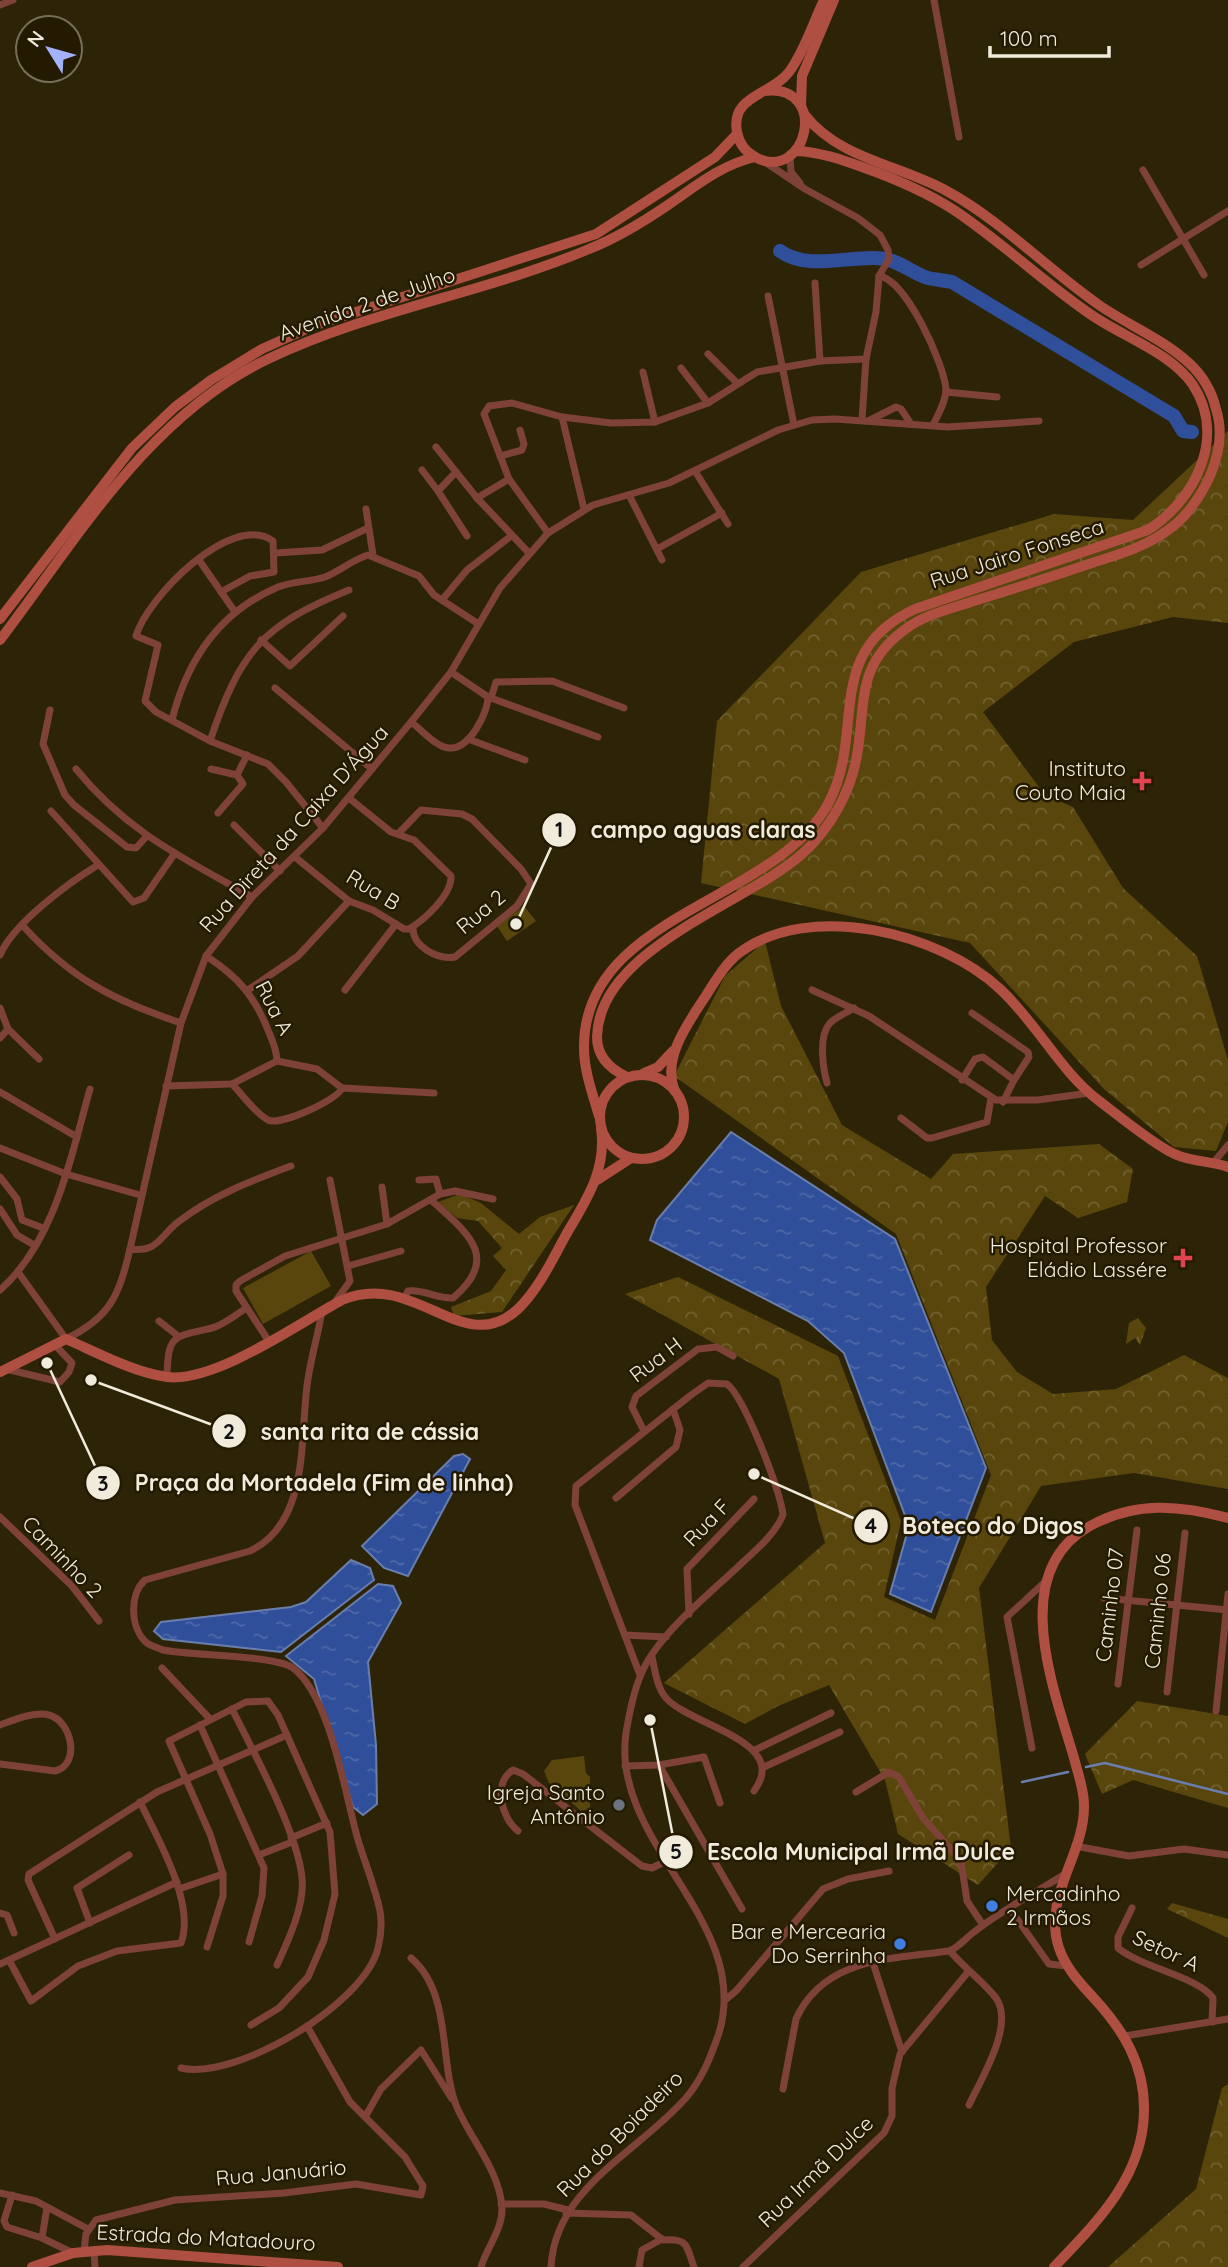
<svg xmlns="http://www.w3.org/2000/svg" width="1228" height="2267" font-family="Quicksand,sans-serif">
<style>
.grass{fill:url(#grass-tufts)}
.forest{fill:url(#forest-crowns)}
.pitch{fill:#59460c}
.water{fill:url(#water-ripples);stroke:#6a7eae;stroke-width:2}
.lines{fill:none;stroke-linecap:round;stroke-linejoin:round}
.stream{stroke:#6a7eae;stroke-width:2.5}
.river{stroke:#304f9a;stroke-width:14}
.street{stroke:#7e4239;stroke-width:7}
.secondary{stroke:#ae4f42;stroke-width:10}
.health-dot{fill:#e0444e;stroke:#241a01;stroke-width:2.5}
.worship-dot{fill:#6b7280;stroke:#241a01;stroke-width:2.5}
.shop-dot{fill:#3f7fe0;stroke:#241a01;stroke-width:2.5}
.labels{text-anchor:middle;stroke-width:5;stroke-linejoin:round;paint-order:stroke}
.street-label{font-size:21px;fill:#f1ebdb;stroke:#241a01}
.poi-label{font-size:21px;fill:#f1ebdb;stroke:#241a01;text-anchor:end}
.leader{fill:none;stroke:#f1ebdb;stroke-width:2.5}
.callout-dot{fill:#f1ebdb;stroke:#241a01;stroke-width:2.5}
.mark-label{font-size:21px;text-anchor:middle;font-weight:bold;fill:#111}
.callout-label{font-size:23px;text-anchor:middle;font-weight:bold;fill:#f1ebdb;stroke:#241a01;stroke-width:5;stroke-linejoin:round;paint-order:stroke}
</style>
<defs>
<pattern id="grass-tufts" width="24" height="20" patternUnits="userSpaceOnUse" patternTransform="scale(1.75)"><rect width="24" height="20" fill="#59460c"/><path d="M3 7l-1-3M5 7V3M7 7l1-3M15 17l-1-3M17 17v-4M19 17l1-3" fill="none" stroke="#71612f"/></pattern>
<pattern id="forest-crowns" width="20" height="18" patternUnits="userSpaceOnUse" patternTransform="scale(1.75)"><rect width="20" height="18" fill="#59460c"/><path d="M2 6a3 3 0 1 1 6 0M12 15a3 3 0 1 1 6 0" fill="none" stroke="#71612f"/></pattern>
<pattern id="water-ripples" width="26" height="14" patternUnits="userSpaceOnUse" patternTransform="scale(1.75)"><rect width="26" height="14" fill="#304f9a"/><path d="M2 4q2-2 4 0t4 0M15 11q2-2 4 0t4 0" fill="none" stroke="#4e68a8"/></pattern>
</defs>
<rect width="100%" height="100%" fill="#2d2408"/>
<polygon class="grass" points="1138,1318 1146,1328 1140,1345 1135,1338 1126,1344 1129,1323"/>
<g class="forest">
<polygon points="1228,431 1228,623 1173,617 1074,642 983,712 1045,795 1073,807 1123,888 1197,956 1228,1060 1228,1122 1216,1151 1174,1147 1104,1089 970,943 701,883 717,721 861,572 1054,514 1133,520"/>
<polygon points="765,941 781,1006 842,1125 931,1179 953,1154 1099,1144 1133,1169 1127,1202 1078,1218 1045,1196 986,1287 992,1340 1017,1372 1053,1394 1116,1389 1184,1355 1228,1378 1228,1489 1134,1473 1041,1486 979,1588 1011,1848 978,1885 898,1834 885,1780 829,1685 778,1706 745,1724 664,1683 825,1543 779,1379 625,1294 678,1277 838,1356 901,1521 884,1597 935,1620 991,1475 896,1234 674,1076 725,976"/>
<polygon points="460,1194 481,1203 519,1234 540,1217 574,1205 502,1312 454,1316 451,1307 491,1291 506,1270 493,1256 502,1248 478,1221 457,1218 438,1202"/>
<polygon points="1137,1701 1228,1716 1228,1808 1133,1780 1102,1794 1085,1754"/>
<polygon points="1172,1903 1228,1919 1228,1938 1167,1909"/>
<polygon points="1228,2084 1228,2267 1108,2267 1196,2189 1222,2088"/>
</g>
<g class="pitch">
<polygon points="524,906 536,921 507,941 497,926"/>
<polygon points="311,1251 331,1286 263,1324 243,1288"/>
<polygon points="584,1756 586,1773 590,1777 590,1809 581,1811 549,1783 544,1771 552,1760"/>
</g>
<g class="water">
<polygon points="731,1132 895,1239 986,1468 931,1612 890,1594 909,1526 844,1353 808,1321 650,1240 657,1220"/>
<polygon points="463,1454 470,1459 408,1576 384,1568 362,1546 454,1456"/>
<polygon points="351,1560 370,1568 374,1580 281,1652 163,1639 154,1631 161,1622 291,1607 306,1602"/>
<polygon points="378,1584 393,1586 401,1603 368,1662 376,1745 377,1804 363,1815 353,1807 314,1679 286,1656"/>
</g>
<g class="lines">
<g class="stream">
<polyline points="1086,1767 1105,1763 1228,1794"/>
<polyline points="1022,1782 1068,1772"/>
</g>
<path class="river" d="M780,251C807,270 844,257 875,258C896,258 907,270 925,277C933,280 944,280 952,282L1174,416L1183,431L1192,432"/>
<g class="street">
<polyline points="934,0 959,137"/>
<polyline points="0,5 13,0"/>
<polyline points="790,156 791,172 800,183"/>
<polyline points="765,162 805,189 858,218 880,235 888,250 889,259 879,276 876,312 866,359 862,420"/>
<polyline points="1143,170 1204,275"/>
<polyline points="1141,265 1228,211"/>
<path d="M879,276C906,279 944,364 946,389C946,401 938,415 933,425"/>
<polyline points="815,283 820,361"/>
<polyline points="768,296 794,425"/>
<polyline points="708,354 737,383"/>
<polyline points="681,368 708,403"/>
<polyline points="643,372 655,422"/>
<polyline points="946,392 997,397"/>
<polyline points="562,417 584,509"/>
<polyline points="868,421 896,407 901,409 911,424"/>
<polyline points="436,447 477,498 529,553"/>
<polyline points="500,456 522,450 524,444 520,430"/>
<polyline points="422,470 438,491 456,472"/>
<polyline points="695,471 728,524"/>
<polyline points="438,491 467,536"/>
<polyline points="629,495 662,560"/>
<polyline points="477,498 509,479"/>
<polyline points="366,509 373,555"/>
<polyline points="548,533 509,479 484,414 489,406 512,403 562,417 611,423 655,422 708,403 757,372 820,361 866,359"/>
<polyline points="657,549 722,513"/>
<polyline points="275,553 322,550 368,528"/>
<polyline points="199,560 235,612"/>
<path d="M221,592L250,576L274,572L273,541C231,511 147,598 136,636L158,645L145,701L156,712L210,741L268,764L286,782L323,828"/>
<polyline points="442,600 467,570 511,536"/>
<polyline points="261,640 290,666 343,616"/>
<polyline points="275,688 372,769"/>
<polyline points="488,697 598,737"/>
<polyline points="491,698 496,682 552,681 624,708"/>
<polyline points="50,710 43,744 65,795 74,805 127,847 136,848 146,837"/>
<path d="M172,720C187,660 219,612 278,587C293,581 310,582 325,577C340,571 352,560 368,555L419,576L434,595L477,623"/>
<path d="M411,722C422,730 436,747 449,748C469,750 488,713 488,697L451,672"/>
<polyline points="468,739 525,760"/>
<path d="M210,741C240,652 262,625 349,590"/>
<path d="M76,769C127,832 183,858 252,897"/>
<polyline points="211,769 237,775 243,784 218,813"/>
<polyline points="237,775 247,755"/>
<polyline points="51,811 133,902 144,898 175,853"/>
<polyline points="234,825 280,871"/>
<path d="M398,834L421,810L462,814L472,819L521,869L531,884L517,906L455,957C437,960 412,946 413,927"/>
<path d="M295,857L349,901L373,910L404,929H409C424,920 452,895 451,876L414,840L391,832L349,798"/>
<path d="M23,926C71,979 115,1001 181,1023"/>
<path d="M0,955C13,924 68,883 98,865"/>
<polyline points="248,990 298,956 349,901"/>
<polyline points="345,990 396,924"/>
<polyline points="812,990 869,1016 996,1100 1038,1100 1089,1093"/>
<polyline points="0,1008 8,1029 39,1059"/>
<polyline points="972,1013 1028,1052 1029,1057 1014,1080"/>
<polyline points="0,1038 8,1029"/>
<polyline points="277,1061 317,1069 342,1088"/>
<polyline points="962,1080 975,1059 983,1057 1014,1080 1003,1102"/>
<path d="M827,1083C823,1068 818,1036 830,1023C836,1017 846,1013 854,1008"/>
<path d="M232,1084C242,1094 255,1113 268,1120C280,1126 338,1100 342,1088"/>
<path d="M166,1086L232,1084L277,1061C277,1050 272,1040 268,1030C254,995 237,976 206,956"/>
<polyline points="342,1088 434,1093"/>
<polyline points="0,1092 77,1137"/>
<polyline points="901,1118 927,1138 932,1138 987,1122 991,1098"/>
<polyline points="0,1148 66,1174 140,1195"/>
<polyline points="1214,1162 1228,1145"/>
<polyline points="0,1177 17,1199 22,1220 43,1228"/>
<polyline points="330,1180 350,1281 335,1302"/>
<polyline points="419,1180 436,1179 440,1194"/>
<polyline points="382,1187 387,1224"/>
<polyline points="0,1209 17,1235 34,1245"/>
<path d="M130,1249C158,1253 160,1236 178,1222C213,1195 251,1181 291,1166"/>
<polyline points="348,1266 401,1251"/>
<path d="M18,1272L66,1339C111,1317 119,1295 130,1249L181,1023L206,956L252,897L323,828L411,722L451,672L500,588L548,533L593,505L669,483L778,430L812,420L835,419L948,427L1039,421"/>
<path d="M0,1290C55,1242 71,1156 90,1089"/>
<path d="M405,1297L408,1291C424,1289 437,1299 453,1298C502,1257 466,1232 431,1200"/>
<polyline points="159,1321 178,1336"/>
<polyline points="268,1340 236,1291 236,1285 240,1281 285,1256 387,1224 440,1194 455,1191 493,1199"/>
<polyline points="6,1369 60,1382 69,1372 72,1363 55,1345"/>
<path d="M167,1377C168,1334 173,1337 212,1328C224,1325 236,1314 247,1308"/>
<polyline points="644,1431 632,1407 636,1396 698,1349 717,1347 733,1356"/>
<polyline points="616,1498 676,1447 680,1430 673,1409"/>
<polyline points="0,1517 72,1586 99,1621"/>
<polyline points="1104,1598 1228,1610"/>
<polyline points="689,1614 687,1569 754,1499"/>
<polyline points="625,1635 666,1637"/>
<path d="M652,1657C655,1670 657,1688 666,1698C691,1726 791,1741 754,1791"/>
<polyline points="162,1668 210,1719"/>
<polyline points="1118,1684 1137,1530"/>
<polyline points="1167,1692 1185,1533"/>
<path d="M232,1709C253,1751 298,1833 302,1878C305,1905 288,1941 277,1965"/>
<polyline points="1216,1711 1228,1594"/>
<path d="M0,1725C14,1720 34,1711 49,1715C72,1721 81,1765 55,1771L0,1764"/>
<polyline points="200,1725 264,1868 262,1896 249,1942"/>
<polyline points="1032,1748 1007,1617 1047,1580"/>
<polyline points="755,1750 831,1713"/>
<polyline points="659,1765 742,1909"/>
<polyline points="625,1766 659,1765 704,1757 720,1803"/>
<polyline points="764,1767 840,1732"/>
<polyline points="856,1792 889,1772 899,1777 923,1818 961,1861 967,1901 983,1925"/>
<path d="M518,1831C502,1819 492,1783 513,1770L523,1774L642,1866L652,1868L666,1861"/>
<polyline points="291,1838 327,1823"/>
<polyline points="1075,1846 1129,1856 1184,1849 1228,1855"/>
<polyline points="259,1855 292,1842"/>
<polyline points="179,1889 223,1874"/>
<path d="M1132,1908L1118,1937V1948C1142,1968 1199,1977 1213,1998L1212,2022"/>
<polyline points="1010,1909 1049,1964 1067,1966"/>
<polyline points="0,1913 7,1915 14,1933"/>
<polyline points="90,1923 77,1888 129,1855"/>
<polyline points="55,1939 28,1880 29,1874 157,1792 287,1735"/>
<polyline points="207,1947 223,1896 223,1874 210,1834 169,1741 246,1702 268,1701 278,1715 330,1832 335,1894 324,1940 308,1977 279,2008 251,2025"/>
<path d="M950,1951C964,1968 983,1981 996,1998C1015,2025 981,2079 969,2105"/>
<path d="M411,1958C452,1993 439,2060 456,2105C470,2139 499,2169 502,2207C503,2229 487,2247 481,2267"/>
<path d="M9,1960L31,2001L78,1966L117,1951L181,1943C196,1904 157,1837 140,1802"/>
<polyline points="872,1960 902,2052"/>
<polyline points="0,1964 177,1882"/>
<polyline points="725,2000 736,1991 823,1889 848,1879 889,1871"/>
<polyline points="1125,2036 1228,2019"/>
<path d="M181,2068C235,2081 365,2004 378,1948C381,1936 382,1923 380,1911C375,1887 365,1863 358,1840C345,1795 331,1697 293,1668C276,1655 192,1656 163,1650C159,1648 151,1646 147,1643C130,1629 129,1594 145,1580L250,1551C309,1523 300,1441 307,1386C310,1360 318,1336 322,1311"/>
<path d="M783,2089L796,2019C824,1957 893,1959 949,1951C957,1949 967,1937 974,1932C1002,1910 1035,1893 1065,1874"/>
<polyline points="365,2117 381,2089 421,2050 452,2099"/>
<polyline points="0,2193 36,2201 88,2229"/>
<polyline points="12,2195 4,2221 7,2227 42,2238"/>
<polyline points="501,2204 544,2204 568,2210"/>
<polyline points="47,2207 42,2238 73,2253"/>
<path d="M566,2213L631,2215L663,2240C689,2238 686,2246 694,2267"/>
<polyline points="94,2250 95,2267"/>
<polyline points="84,2251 86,2234 96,2220 175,2200 284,2193 356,2184 421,2195 423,2186 405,2157 350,2102 307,2026"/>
<path d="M551,2267C555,2188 638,2152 685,2099C702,2080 711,2056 719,2033C753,1921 610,1843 626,1733C629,1715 633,1694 640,1677C655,1636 711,1593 742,1563C757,1549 775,1534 783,1515C781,1491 744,1397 727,1384L708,1383L691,1395L576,1486L575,1505L640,1675"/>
<polyline points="639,2267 642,2250 662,2239"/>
<polyline points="743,2267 884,2133 892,2116 892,2088 900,2054 968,1972"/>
</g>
<g class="secondary">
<path d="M764,91C831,83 807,185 755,157C746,152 739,143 737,132C730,95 772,95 789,72C804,52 813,23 824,0"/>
<polyline points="801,106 802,76 834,0"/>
<polyline points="0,619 132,448 175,407 211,380 262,349 313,326 596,234 715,157 737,134"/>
<path d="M0,640C77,539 149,415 268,359C370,310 485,293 589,249C617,238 643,222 668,205C696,186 721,165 755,157"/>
<polyline points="644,1073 658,1067 673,1051"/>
<circle cx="642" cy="1117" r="42"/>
<path d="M627,1077C610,1069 597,1057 597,1037C599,948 746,904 802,854C830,829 851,792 857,755C866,704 856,666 903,631C923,615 950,609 974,601C1010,590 1047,578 1083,566C1112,556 1143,549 1168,530C1186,518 1201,496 1210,476C1219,455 1223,431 1216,409C1212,392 1202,375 1189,363C1163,339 1128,325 1099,305C1047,269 1001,220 945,190C899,165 838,158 805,115"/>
<path d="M675,1091C661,1058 689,1022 707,994C716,980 725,964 739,953C810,900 940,933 1000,989C1036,1022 1060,1071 1098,1100C1115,1113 1159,1149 1177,1155C1193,1162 1211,1161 1228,1167"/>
<path d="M599,1116C593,1095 584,1071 584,1048C583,913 777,903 829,802C866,731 822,652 915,609L1148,530C1195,500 1227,437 1193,385C1171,353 1124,337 1093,316C1044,283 1002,242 954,210C926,192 893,178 862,167C840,159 820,152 796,151"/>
<polyline points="597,1180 631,1158"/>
<path d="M0,1372L66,1339C98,1353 133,1372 167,1377C215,1383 299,1323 342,1300C415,1269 463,1360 518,1309C539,1289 553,1258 567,1233C587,1199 607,1169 601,1128"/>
<polyline points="32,2267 73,2253 107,2250 338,2267"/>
<path d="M1054,2267C1096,2223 1143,2177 1144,2112C1145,2064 1123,2029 1091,1995C1078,1981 1065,1966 1059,1948C1042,1896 1085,1855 1084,1805C1084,1789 1078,1774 1074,1758C1054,1689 1007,1572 1090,1526C1135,1501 1180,1505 1228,1518"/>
</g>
</g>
<g class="health-dot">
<path d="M1138.5 770.5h7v7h7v7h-7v7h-7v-7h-7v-7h7z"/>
<path d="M1179.5 1247.5h7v7h7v7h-7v7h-7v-7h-7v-7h7z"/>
</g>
<circle class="worship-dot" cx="619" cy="1805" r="7"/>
<g class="shop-dot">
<circle cx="992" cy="1906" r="7"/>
<circle cx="900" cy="1944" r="7"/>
</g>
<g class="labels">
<g class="street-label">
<text transform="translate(367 304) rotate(-19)" y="7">Avenida 2 de Julho</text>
<text transform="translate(1017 554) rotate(-18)" y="7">Rua Jairo Fonseca</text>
<text transform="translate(294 829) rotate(-48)" y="7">Rua Direta da Caixa D'Água</text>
<text transform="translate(373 890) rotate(31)" y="7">Rua B</text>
<text transform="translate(481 912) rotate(-40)" y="7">Rua 2</text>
<text transform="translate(274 1008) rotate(63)" y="7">Rua A</text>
<text transform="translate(656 1360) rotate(-37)" y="7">Rua H</text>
<text transform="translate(707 1523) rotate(-46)" y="7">Rua F</text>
<text transform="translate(62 1557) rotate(46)" y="7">Caminho 2</text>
<text transform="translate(1110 1605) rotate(-83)" y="7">Caminho 07</text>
<text transform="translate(1158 1611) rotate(-84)" y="7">Caminho 06</text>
<text transform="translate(1166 1951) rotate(25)" y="7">Setor A</text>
<text transform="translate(620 2134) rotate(-45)" y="7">Rua do Boiadeiro</text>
<text transform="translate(816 2172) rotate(-44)" y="7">Rua Irmã Dulce</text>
<text transform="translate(281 2173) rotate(-5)" y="7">Rua Januário</text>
<text transform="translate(206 2238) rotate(3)" y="7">Estrada do Matadouro</text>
</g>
<g class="poi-label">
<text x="1126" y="776">Instituto<tspan x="1126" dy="24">Couto Maia</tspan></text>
<text x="1167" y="1253">Hospital Professor<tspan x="1167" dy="24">Eládio Lassére</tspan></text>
<text x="605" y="1800">Igreja Santo<tspan x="605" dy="24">Antônio</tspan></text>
<text x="1006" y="1901" text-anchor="start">Mercadinho<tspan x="1006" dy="24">2 Irmãos</tspan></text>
<text x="886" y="1939">Bar e Mercearia<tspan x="886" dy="24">Do Serrinha</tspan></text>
</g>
</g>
<path class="leader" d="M516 924L559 830M91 1380L229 1431M47 1363L103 1483M754 1474L871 1526M650 1720L676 1852"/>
<g class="callout-dot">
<circle cx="516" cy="924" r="7"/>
<circle cx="91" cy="1380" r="7"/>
<circle cx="47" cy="1363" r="7"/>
<circle cx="754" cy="1474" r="7"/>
<circle cx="650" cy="1720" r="7"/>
<circle cx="559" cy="830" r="18"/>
<circle cx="229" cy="1431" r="18"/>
<circle cx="103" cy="1483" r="18"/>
<circle cx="871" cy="1526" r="18"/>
<circle cx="676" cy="1852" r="18"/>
</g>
<g class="mark-label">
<text x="559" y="837">1</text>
<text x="229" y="1439">2</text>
<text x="103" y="1491">3</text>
<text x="871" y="1533">4</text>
<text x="676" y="1859">5</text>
</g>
<g class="callout-label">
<text x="703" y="838">campo aguas claras</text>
<text x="370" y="1440">santa rita de cássia</text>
<text x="324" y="1491">Praça da Mortadela (Fim de linha)</text>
<text x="993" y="1534">Boteco do Digos</text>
<text x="861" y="1860">Escola Municipal Irmã Dulce</text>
</g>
<g transform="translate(49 49) rotate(307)"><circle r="33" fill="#241a01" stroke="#766e58" stroke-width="2"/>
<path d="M0-5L12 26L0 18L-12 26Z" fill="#a3b2fd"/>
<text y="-10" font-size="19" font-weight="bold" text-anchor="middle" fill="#f1ebdb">N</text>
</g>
<path d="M990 46v10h119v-10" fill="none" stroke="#f1ebdb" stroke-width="3.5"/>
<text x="1000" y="46" font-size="21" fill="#f1ebdb" stroke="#241a01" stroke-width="5" paint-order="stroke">100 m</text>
</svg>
